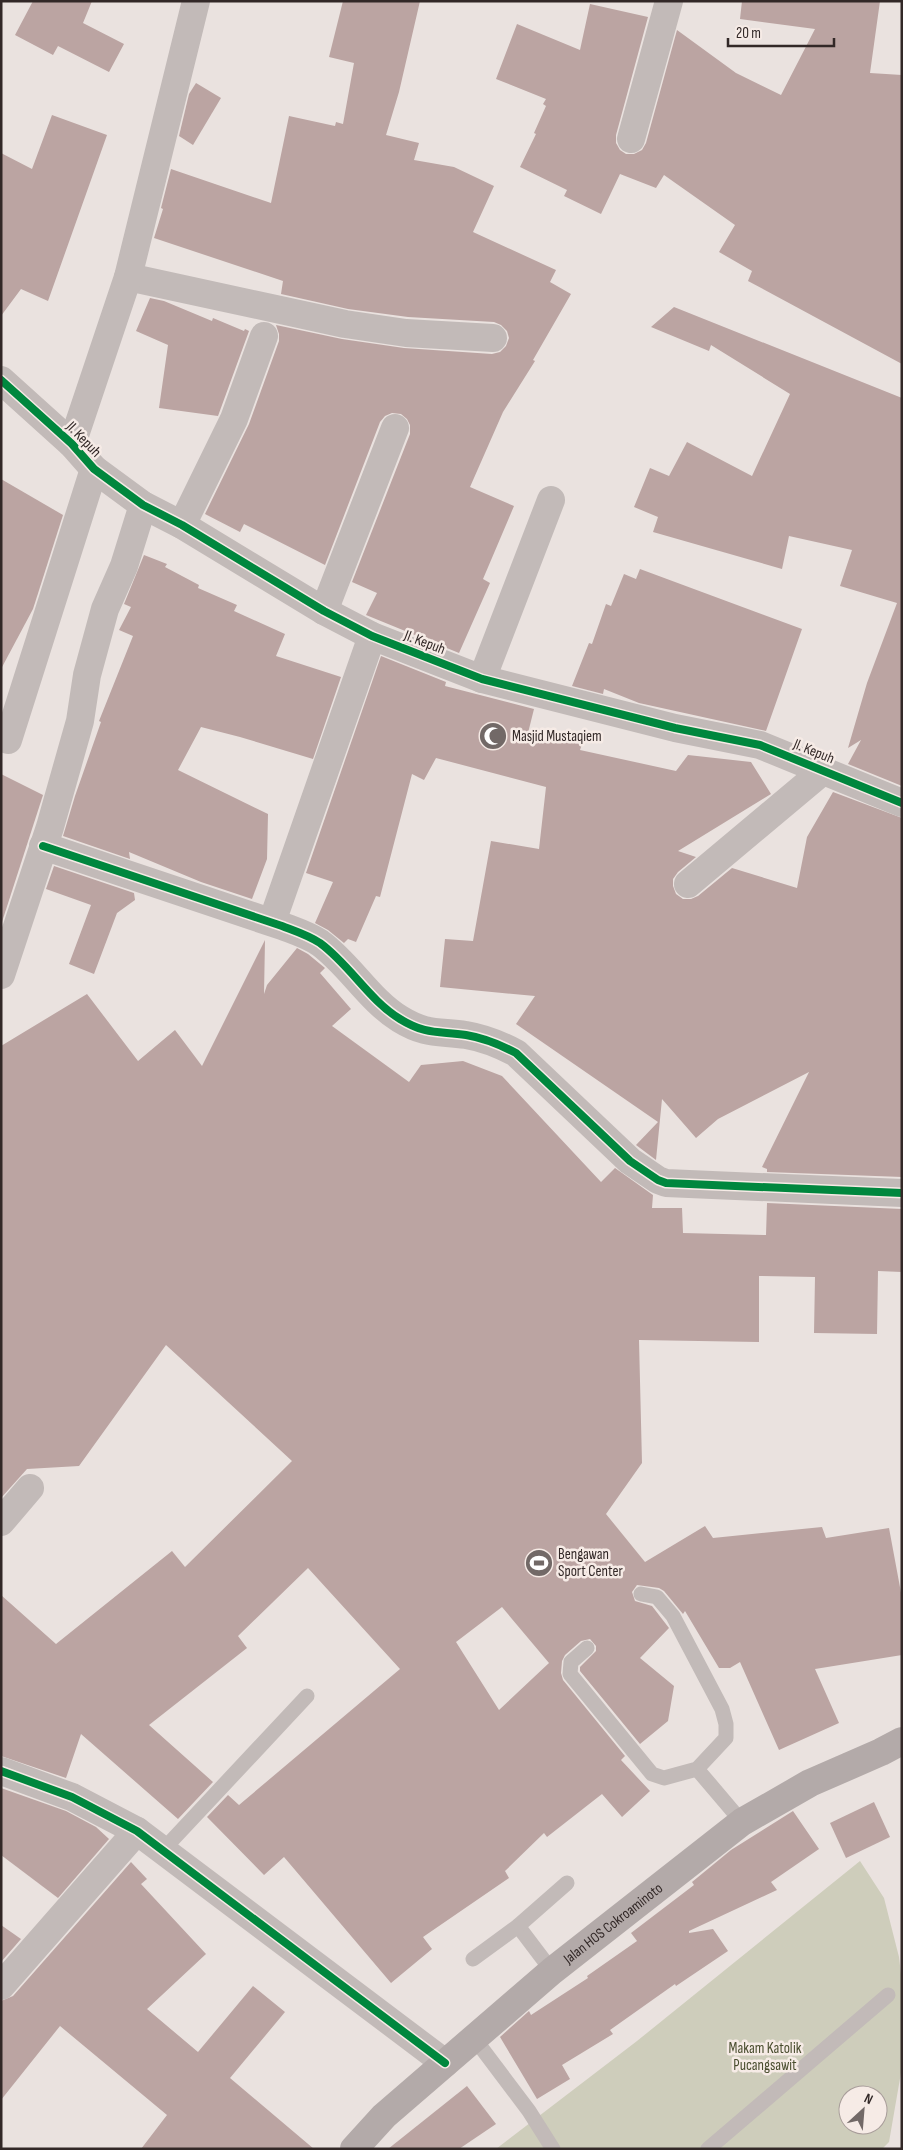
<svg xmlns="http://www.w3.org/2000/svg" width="903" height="2150" font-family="'Sofia Sans Condensed',sans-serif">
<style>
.green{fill:#cecdbb;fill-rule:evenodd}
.building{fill:#bba4a2;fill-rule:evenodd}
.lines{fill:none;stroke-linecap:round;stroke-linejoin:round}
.service{stroke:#c2bab8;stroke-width:15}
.minor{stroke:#c2bab8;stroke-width:28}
.secondary{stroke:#b3aaa9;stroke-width:28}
.cycleway-casing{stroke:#f6ebe6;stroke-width:11}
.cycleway{stroke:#00873e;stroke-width:8}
.labels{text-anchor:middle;stroke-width:5;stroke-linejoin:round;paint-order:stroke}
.street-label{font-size:15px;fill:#322827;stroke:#f6ebe6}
.poi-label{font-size:15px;fill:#322827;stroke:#f6ebe6;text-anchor:start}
.park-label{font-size:15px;fill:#494d2e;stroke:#f6ebe6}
</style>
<rect width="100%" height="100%" fill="#eae2df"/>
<path class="green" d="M860,1861L884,1898L899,1957L902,1983V2067L889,2142L882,2149H496L637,2041ZM848,2095H878V2125H848Z"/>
<g class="building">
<polygon points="33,1 92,1 83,23 124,44 109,72 58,46 53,55 15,35"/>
<polygon points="343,1 420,1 399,92 386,135 419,143 414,160 454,167 494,186 473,232 556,270 550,282 571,294 533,360 535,361 503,412 470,487 514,506 483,579 490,583 459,653 366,615 377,593 352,582 410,434 410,425 407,419 401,414 392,413 385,416 380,422 325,565 244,524 240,532 205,514 249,424 279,341 279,334 276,325 342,339 404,348 492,354 500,352 506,346 509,338 507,331 501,325 494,322 408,317 348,309 281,294 283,281 154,238 163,209 161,208 171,169 271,203 289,116 335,126 336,122 343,124 354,63 329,57"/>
<polygon points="742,1 880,1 870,73 902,75 902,364 748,281 752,271 719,252 735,225 664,175 656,188 620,174 601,214 564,196 567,190 520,167 536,134 534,133 546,106 543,104 546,99 496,79 517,24 580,50 590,4 648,17 616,135 616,143 620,150 626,154 634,154 642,150 646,143 677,30 736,73 781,95 815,29 740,19"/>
<polygon points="196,83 221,98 193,145 179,136 189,94"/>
<polygon points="52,115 107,135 48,301 21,289 1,316 1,153 32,169"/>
<polygon points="150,298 164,301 212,321 213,318 244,331 245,329 249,331 218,416 159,408 168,345 136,331"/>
<polygon points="674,307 902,398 902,786 848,764 861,740 848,748 867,683 897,603 840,586 852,550 789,536 782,569 653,532 658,517 634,507 650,468 669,476 687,442 752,476 790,394 711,345 709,351 651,327"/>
<polygon points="1,479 63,515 33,609 1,669"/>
<polygon points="144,555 167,564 165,567 199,585 198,588 237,605 234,611 285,634 276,656 341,677 313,759 240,737 201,727 178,770 268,814 267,859 252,899 201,882 129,852 130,859 63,836 75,796 101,722 99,721 133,636 119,630 131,607 124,604"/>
<polygon points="640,569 802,629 766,731 639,703 604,689 603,694 572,686 589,643 592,644 606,604 611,606 624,574 636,579"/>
<polygon points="381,656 446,682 445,686 534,709 527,737 582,744 580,750 676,771 688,755 751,762 771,794 678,851 696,857 678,872 673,879 673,886 676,894 683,899 691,899 698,896 732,868 797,888 807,837 833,792 902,818 902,1177 767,1172 767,1169 762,1167 809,1072 718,1119 696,1138 662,1099 656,1160 636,1145 658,1122 516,1024 535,996 440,987 445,939 473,941 491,841 539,849 546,787 436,758 424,780 412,774 380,897 376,896 356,942 348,939 344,943 328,930 315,923 333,882 306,873"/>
<polygon points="1,774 43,795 1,925"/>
<polygon points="54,866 134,893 135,900 117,913 94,974 69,964 91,905 46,889"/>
<path d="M265,940L264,994L267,985L297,948L308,954L325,968L320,973L351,1009L332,1026L409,1082L421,1065L463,1061L502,1076L601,1182L615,1168L653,1195L652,1208H682L683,1233L766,1235L767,1203L902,1209V1272L878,1271L877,1334L814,1333L815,1277L759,1276V1342L639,1340L642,1463L606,1514L645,1562L705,1526L713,1538L822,1527L826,1538L889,1528L902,1598V1655L815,1669L839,1723L779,1750L740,1662L730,1668H719L685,1611L683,1614L664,1591L659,1588L637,1585L632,1592L635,1601L652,1606L669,1628L640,1658L674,1686L668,1721L640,1744L580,1671V1667L596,1651V1646L590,1639L581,1641L565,1655L562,1661L561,1673L563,1680L625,1756L621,1760L650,1791L622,1817L602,1794L547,1837L544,1833L505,1871L509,1878L423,1937L432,1949L391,1983L284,1857L264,1875L207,1817L228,1795L239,1805L400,1669L308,1568L238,1636L247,1648L149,1725L213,1782L178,1819L81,1734L66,1778L1,1756V1595L56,1644L172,1551L185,1567L292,1461L166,1345L79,1466L27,1469L1,1498V1046L87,994L138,1061L175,1030L202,1066ZM502,1607L549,1663L499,1710L456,1642Z"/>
<polygon points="1,1788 66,1811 96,1827 109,1839 58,1898 1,1855"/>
<polygon points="874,1802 890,1837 846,1858 830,1823"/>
<polygon points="793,1811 819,1849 771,1882 777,1890 689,1931 689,1933 713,1929 728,1951 676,1986 675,1984 610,2030 613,2034 562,2065 570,2079 537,2099 500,2037 529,2011 531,2015 588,1978 587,1976 637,1941 631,1933 694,1885 692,1882 731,1850"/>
<polygon points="131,1862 147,1879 141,1884 206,1954 147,2009 198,2052 253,1986 285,2012 230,2078 314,2149 141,2149 167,2115 60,2026 1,2100 1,2001 13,1996"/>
<polygon points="1,1925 21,1939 1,1962"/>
<polygon points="467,2086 496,2124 459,2149 388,2149"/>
</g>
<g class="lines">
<g class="service">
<polyline points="587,1648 571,1662 570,1674 652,1774 664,1778 697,1769 726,1738 726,1724 722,1709 673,1616 657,1597 641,1594"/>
<polyline points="697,1769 742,1822"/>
<polyline points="162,1851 307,1696"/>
<polyline points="518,1926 552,1971"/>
<polyline points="473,1959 518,1926 567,1883"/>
<polyline points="474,2038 529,2111 553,2149"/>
<polyline points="708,2149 888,1995"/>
</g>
<g class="minor">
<polyline points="631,139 669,1"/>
<polyline points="128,277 345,324 406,333 493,338"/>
<polyline points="1,380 72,444 94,469 143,505 182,525 324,611 372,636 482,679 675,728 760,745 902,803"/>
<polyline points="72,444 128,277 196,1"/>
<polyline points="182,525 234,419 264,336"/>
<polyline points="324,611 395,428"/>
<polyline points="482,679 551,500"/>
<polyline points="8,740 94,469"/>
<path d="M43,846L282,926C295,931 308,935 320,943C350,965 369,1000 400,1019C426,1035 438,1031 466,1035C484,1038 499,1044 516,1053L630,1161L658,1180L666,1183L902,1193"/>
<polyline points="688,884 824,770"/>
<polyline points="272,922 372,636"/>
<polyline points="1,975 50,827 80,721 87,675 105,609 124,566 143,505"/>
<polyline points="1,1522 30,1488"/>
<polyline points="1,1771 72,1797 137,1831 445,2063"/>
<polyline points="1,1986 137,1831"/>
</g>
<path class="secondary" id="s1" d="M354,2149L384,2116L552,1971L742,1822L810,1783L881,1752L902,1741"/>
<defs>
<g id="cycleway">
<polyline points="1,380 72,444 94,469 143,505 182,525 324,611 372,636 482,679 675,728 760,745 902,803"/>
<path d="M43,846L282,926C295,931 308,935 320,943C350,965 369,1000 400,1019C426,1035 438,1031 466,1035C484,1038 499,1044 516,1053L630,1161L658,1180L666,1183L902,1193"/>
<polyline points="1,1771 72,1797 137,1831 445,2063"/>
</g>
</defs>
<use href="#cycleway" class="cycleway-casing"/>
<use href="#cycleway" class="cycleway"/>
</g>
<defs>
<symbol id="mosque-disc" viewBox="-11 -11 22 22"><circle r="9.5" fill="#726967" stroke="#f6ebe6"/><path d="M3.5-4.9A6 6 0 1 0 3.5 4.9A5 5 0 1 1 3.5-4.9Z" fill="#fff"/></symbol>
<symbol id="stadium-disc" viewBox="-11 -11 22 22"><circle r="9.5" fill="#726967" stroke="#f6ebe6"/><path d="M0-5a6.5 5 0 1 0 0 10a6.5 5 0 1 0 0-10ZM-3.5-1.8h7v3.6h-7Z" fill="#fff"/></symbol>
</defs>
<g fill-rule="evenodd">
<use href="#mosque-disc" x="477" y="720" width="32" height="32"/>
<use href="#stadium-disc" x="523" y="1547" width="32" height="32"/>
</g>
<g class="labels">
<g class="street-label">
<text transform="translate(84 439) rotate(46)" y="5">Jl. Kepuh</text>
<text transform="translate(425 642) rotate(21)" y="5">Jl. Kepuh</text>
<text transform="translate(814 751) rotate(22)" y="5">Jl. Kepuh</text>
<text dy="5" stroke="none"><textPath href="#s1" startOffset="344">Jalan HOS Cokroaminoto</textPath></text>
</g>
<g class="poi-label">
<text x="512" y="741">Masjid Mustaqiem</text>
<text x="558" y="1559">Bengawan<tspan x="558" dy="17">Sport Center</tspan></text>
</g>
<g class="park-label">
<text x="765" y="2053">Makam Katolik<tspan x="765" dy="17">Pucangsawit</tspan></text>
</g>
</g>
<rect width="903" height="2150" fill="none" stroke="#322827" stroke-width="5"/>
<g transform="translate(863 2110) rotate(26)"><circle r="24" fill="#f6ebe6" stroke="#a89d9a"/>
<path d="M0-4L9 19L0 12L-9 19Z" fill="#726967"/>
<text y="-8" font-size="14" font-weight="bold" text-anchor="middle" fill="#322827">N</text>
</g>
<path d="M728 38v8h106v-8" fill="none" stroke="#322827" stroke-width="2.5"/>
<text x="736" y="38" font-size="15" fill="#322827" stroke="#f6ebe6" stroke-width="4" paint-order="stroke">20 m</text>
</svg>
